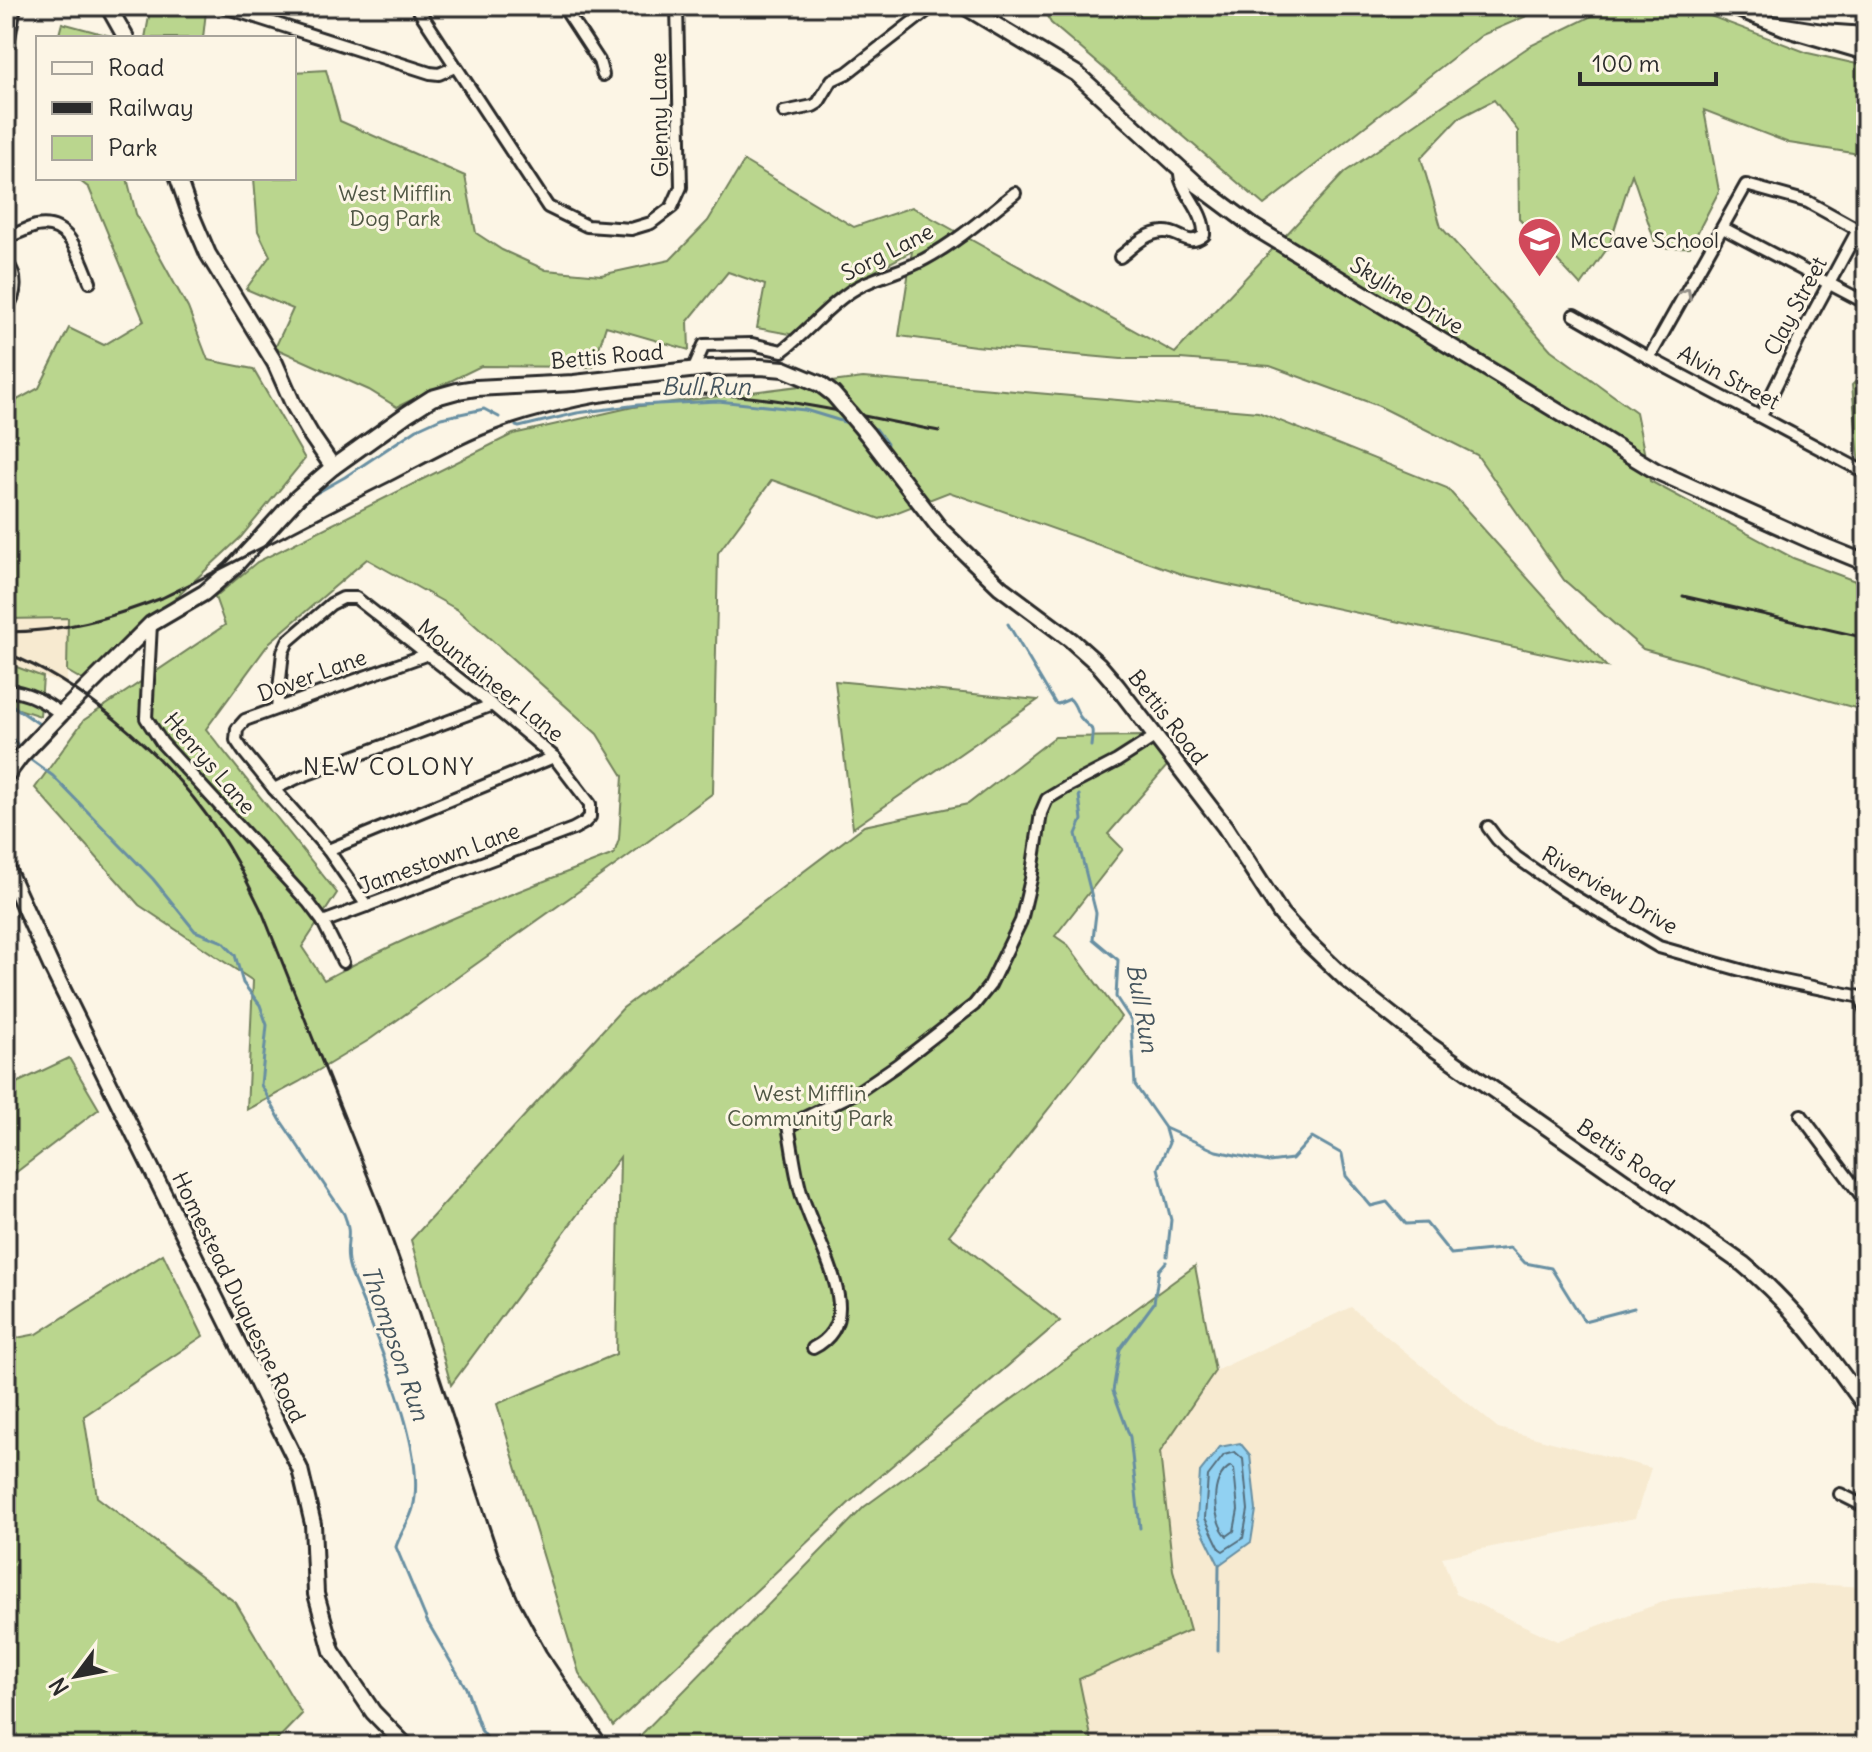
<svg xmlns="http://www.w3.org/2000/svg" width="1872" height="1752" font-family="Delius,sans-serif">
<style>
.built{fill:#f7ead0}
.green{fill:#bad68e;stroke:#72805c;stroke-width:2;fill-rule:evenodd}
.water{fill:#91d1f2;stroke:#688fa2;stroke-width:2}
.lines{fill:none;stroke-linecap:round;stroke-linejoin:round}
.shore{stroke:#546d7b;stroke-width:2}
.stream{stroke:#688fa2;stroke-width:3}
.street-casing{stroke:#2b2b2b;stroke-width:16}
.secondary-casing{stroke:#2b2b2b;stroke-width:20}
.primary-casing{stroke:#2b2b2b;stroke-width:22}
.street{stroke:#fcf5e5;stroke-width:10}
.secondary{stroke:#fcf5e5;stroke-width:14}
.primary{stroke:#fcf5e5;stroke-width:16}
.rail{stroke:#2b2b2b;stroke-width:3}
.secondary-bridge-casing{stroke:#2b2b2b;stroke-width:20;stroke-linecap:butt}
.secondary-bridge{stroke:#fcf5e5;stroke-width:14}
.oneway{stroke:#949088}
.labels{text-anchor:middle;stroke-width:6;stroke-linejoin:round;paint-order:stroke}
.street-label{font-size:22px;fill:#2b2b2b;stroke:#fcf5e5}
.park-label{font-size:22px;fill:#4f5644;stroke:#fcf5e5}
.poi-label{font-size:22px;fill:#2b2b2b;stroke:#fcf5e5;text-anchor:start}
.water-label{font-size:24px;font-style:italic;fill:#44545d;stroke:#fcf5e5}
.neighbourhood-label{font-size:24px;letter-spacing:2px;fill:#2b2b2b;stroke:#fcf5e5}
</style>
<rect width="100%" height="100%" fill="#fcf5e5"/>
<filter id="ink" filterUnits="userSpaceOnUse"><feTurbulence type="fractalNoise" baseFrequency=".0125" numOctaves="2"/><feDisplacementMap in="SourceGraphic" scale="16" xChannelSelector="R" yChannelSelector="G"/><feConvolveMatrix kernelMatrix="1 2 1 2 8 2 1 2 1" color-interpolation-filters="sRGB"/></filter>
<g filter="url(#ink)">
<g class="built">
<polygon points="68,618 67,686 6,663 6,619"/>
<polygon points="1351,1307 1498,1428 1651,1468 1635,1518 1442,1557 1456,1594 1557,1641 1671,1599 1809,1584 1866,1587 1866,1746 1093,1746 1079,1679 1190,1630 1173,1570 1160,1452 1215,1371"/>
</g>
<g class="green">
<polygon points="151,6 191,6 206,11 203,38 145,38"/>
<polygon points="1041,6 1550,6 1482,35 1264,205 1051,23"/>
<polygon points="1612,6 1684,6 1808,53 1866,66 1866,155 1789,143 1704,110 1719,191 1690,247 1657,248 1632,174 1609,246 1581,286 1519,219 1518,131 1494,100 1459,118 1421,158 1441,227 1551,350 1636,412 1650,481 1793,558 1866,585 1866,711 1643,649 1564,580 1477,455 1379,406 1270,366 1180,359 1121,359 975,346 899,336 912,251 875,271 795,335 757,328 765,285 728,272 688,321 689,350 606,326 593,367 481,366 397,407 369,390 275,348 293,309 246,289 270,256 258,231 254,178 294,178 297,164 294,163 294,72 326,70 340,121 465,176 476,233 502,250 546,270 601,275 670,260 708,221 744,161 854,227 912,207 1175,353 1345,172 1530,46"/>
<polygon points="62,23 114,37 114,38 58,38"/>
<polygon points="76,178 127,178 136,214 188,308 208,360 253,369 305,459 241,537 86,682 67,671 68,618 6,619 6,406 39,388 69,328 104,345 144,321 89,188"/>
<polygon points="1866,371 1866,462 1859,459 1852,385"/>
<path d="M863,378L1258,412L1447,488L1607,667L1187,576L949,492L880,519L772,480L718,553L713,793L627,857L369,1040L299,1082L247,1110L253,981L139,905L35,788L84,720L225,625L215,597L257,562L513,434L633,407ZM367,559L458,610L597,734L623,776L619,839L614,854C515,892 417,930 324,980L302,947L337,893L206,729L270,642Z"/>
<polygon points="6,663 43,677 40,716 6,705"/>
<polygon points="835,681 1038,700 853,828"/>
<polygon points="1148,736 1167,766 1108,834 1123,849 1055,936 1068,945 1121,1017 949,1235 1060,1321 851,1501 613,1726 579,1673 497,1404 616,1354 620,1157 451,1385 411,1240 623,1008 864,826 968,804 1055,737"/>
<polygon points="69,1058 99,1109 6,1180 6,1088"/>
<polygon points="163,1254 203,1336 84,1416 97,1497 236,1603 302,1714 271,1746 6,1746 6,1340 37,1334"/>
<polygon points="1195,1266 1215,1371 1160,1452 1173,1570 1190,1630 1079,1679 1093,1746 630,1746 864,1507"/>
</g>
<polygon class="water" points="1240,1443 1250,1455 1256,1510 1251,1542 1219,1565 1197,1520 1200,1472 1220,1447"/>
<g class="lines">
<g class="shore">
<polygon points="1235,1452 1243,1459 1248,1510 1243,1538 1223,1551 1220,1549 1205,1518 1208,1476 1224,1455"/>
<path d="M1231,1466L1234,1469L1238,1510L1234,1531L1227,1536C1212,1521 1209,1477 1231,1466Z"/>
</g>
<g class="stream">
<polyline points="516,426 519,427 577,413 638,405 718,401 805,410 851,424"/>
<polyline points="870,428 876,429 887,444"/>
<polyline points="300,507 313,495 345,477 417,429 441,418 484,409 499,417"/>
<path d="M1008,624L1055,703L1058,704L1070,699C1076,705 1076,711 1080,717C1092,733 1094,721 1091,746"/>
<polyline points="6,701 42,726"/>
<polyline points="6,731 21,749"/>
<path d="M31,760L53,776L153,879L195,931L223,942L235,955L243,983L260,1005L267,1025L261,1085L281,1121L344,1214C353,1235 345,1242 348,1261C350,1275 358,1289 363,1302C382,1354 427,1454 413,1508C410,1521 400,1533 396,1547L427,1621L466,1688L481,1730L493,1746"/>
<polyline points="1079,795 1082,820 1076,834 1096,913 1093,939 1118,960 1116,997 1131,1020 1135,1085 1165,1128 1216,1151 1269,1162 1292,1159 1312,1137 1342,1154 1346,1176 1371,1206 1387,1202 1406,1224 1426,1223 1451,1254 1511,1248 1525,1263 1551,1268 1584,1321 1634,1308"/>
<polyline points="1165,1129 1169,1143 1158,1168 1171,1220 1167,1256"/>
<polyline points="1140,1528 1130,1437 1113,1391 1120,1349 1154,1303 1159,1270 1166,1262"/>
<polyline points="1218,1651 1219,1565"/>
</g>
<defs>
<g id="street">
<polyline points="221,6 430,73 439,74 455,67"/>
<polyline points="416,6 548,207 587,226 631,229 651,223 672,207 681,187 677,6"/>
<polyline points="563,6 599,61 603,75"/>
<polyline points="784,112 813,106 818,103 832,80 847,73 933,6"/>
<polyline points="1723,228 1866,303"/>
<path d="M6,238C16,234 26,229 36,226C70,219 80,258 90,282"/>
<path d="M1120,257C1133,247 1145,233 1163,232C1180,230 1187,249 1204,235C1205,214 1188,199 1181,180C1180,176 1180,172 1179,167"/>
<path d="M6,262C18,275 17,295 6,309"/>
<polyline points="1574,315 1649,358 1866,473"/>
<polyline points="1649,358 1746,185 1808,202 1866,234"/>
<path d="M693,370L704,345L752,344L782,351C805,334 823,311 847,294C870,277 900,273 925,259C958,241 986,216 1015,193"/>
<polyline points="1761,416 1799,339 1866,215"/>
<polyline points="151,624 146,718 162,743 308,902 323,922 573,829 584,823 590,817 590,804 554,757 492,705 356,598 343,598 331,604 288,641 283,652 277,708"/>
<path d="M6,690C28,692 44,701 61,714"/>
<polyline points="274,789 297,778 492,705"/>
<polyline points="1488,827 1497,839 1516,857 1563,890 1659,947 1769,978 1861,997 1866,994"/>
<polyline points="328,850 554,757"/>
<polyline points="367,906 328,850 274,789 244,752 236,740 237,729 245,720 428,654"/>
<polyline points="323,922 343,962"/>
<polyline points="1861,997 1866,1012"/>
<polyline points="1801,1115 1866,1202"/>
<path d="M813,1348C852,1328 839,1289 826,1256C818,1237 810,1218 803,1199C795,1176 793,1150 788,1126L859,1091L897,1065L974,1005L990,985L1021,921L1031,879L1041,813L1047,799L1067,787L1117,761L1156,736"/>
<polyline points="1840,1494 1866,1507"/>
</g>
<g id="secondary">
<polyline points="108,6 126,38"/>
<polyline points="964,6 1077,74 1199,186 1254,227 1656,471 1812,541 1866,563"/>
<polyline points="6,44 13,6"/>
<polyline points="178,178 188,207 208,254 275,363 293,404 311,435 333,467"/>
<path d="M867,434L941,530L1000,587L1071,640L1099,665L1117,686L1225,827L1281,914L1305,940L1347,980L1428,1044L1743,1264C1796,1308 1827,1353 1866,1407"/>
<polyline points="6,776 20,757 61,714 151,624 204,593 232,569 298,497 333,467 407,414 432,398 457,391 476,388 574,383 707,368 760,367 784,369 820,384"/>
<polyline points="6,867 52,968 300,1469 313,1524 316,1594 332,1651 373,1712 406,1746"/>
</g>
<polyline id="primary" points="1773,6 1824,14 1866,17"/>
</defs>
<use href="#street" class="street-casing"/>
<use href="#secondary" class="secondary-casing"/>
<use href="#primary" class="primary-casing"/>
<use href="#street" class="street"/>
<use href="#secondary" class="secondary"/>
<use href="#primary" class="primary"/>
<g class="rail">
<polyline points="1708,6 1788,38 1866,61"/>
<polyline points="1683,596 1866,638"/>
<path d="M6,632C63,632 110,618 162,598C239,561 313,520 389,482C426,463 464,441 504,427C564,407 630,394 694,394C777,394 858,416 939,431"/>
<path d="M6,653C80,682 158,749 205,813C229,844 246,879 263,914L381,1209L416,1306L498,1553L518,1599L546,1651L610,1746"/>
</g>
<defs>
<polyline id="secondary-bridge" points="820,384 833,394 867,434"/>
</defs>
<use href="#secondary-bridge" class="secondary-bridge-casing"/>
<use href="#secondary-bridge" class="secondary-bridge"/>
</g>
<defs><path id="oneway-chevron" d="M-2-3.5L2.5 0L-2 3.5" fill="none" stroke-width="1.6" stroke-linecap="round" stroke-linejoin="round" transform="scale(2)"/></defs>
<use class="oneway" href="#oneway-chevron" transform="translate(1686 293) rotate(-61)"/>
</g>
<defs>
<symbol id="school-pin" viewBox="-11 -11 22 30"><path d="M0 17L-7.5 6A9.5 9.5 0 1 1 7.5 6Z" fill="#d1495b" stroke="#fcf5e5"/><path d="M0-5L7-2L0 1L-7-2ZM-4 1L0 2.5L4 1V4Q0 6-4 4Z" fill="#fff"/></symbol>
</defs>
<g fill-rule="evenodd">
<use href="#school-pin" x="1514" y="214" width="51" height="69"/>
</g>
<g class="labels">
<g class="street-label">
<text transform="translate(659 115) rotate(-91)" y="8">Glenny Lane</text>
<text transform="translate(887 252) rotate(-27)" y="8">Sorg Lane</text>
<text transform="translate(1407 295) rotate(31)" y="8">Skyline Drive</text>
<text transform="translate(1795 306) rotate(-62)" y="8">Clay Street</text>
<text transform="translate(607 356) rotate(-5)" y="8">Bettis Road</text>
<text transform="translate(1729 377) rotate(28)" y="8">Alvin Street</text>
<text transform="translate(312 675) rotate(-20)" y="8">Dover Lane</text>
<text transform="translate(491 680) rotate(39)" y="8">Mountaineer Lane</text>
<text transform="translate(1168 717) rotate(52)" y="8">Bettis Road</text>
<text transform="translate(210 763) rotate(49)" y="8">Henrys Lane</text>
<text transform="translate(439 858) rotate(-20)" y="8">Jamestown Lane</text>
<text transform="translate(1610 890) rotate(30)" y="8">Riverview Drive</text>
<text transform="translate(1626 1156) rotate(35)" y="8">Bettis Road</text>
<text transform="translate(239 1297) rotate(64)" y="8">Homestead Duquesne Road</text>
</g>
<g class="park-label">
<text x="395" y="201">West Mifflin<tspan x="395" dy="25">Dog Park</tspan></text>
<text x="810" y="1101">West Mifflin<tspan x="810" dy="25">Community Park</tspan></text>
</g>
<g class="poi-label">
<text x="1570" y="248">McCave School</text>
</g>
<g class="water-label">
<text x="706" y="395">Bull Run</text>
<text transform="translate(1142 1008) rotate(80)" y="8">Bull Run</text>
<text transform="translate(395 1343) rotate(71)" y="8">Thompson Run</text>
</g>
<g class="neighbourhood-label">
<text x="389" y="775">NEW COLONY</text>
</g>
</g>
<rect width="1872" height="1752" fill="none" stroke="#fcf5e5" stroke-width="32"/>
<rect x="16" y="16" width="1840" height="1720" fill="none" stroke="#2b2b2b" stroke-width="3" filter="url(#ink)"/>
<rect x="36" y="36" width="260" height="144" fill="#fcf5e5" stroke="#a8a49b" stroke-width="2"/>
<rect x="52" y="62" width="40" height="12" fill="#fcf5e5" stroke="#a8a49b" stroke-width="2"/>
<text x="108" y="76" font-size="24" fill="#2b2b2b">Road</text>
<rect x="52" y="102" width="40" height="12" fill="#2b2b2b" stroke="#a8a49b" stroke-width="2"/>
<text x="108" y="116" font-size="24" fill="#2b2b2b">Railway</text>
<rect x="52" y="136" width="40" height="24" fill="#bad68e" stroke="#a8a49b" stroke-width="2"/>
<text x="108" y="156" font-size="24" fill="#2b2b2b">Park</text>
<g transform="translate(76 1676) rotate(238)" stroke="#fcf5e5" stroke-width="6" paint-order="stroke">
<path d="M0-6L14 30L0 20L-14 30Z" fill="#2b2b2b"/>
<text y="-12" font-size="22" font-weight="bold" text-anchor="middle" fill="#2b2b2b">N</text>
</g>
<path d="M1580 72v12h136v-12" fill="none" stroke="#2b2b2b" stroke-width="4"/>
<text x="1592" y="72" font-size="24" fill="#2b2b2b" stroke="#fcf5e5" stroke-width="6" paint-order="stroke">100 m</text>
</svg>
